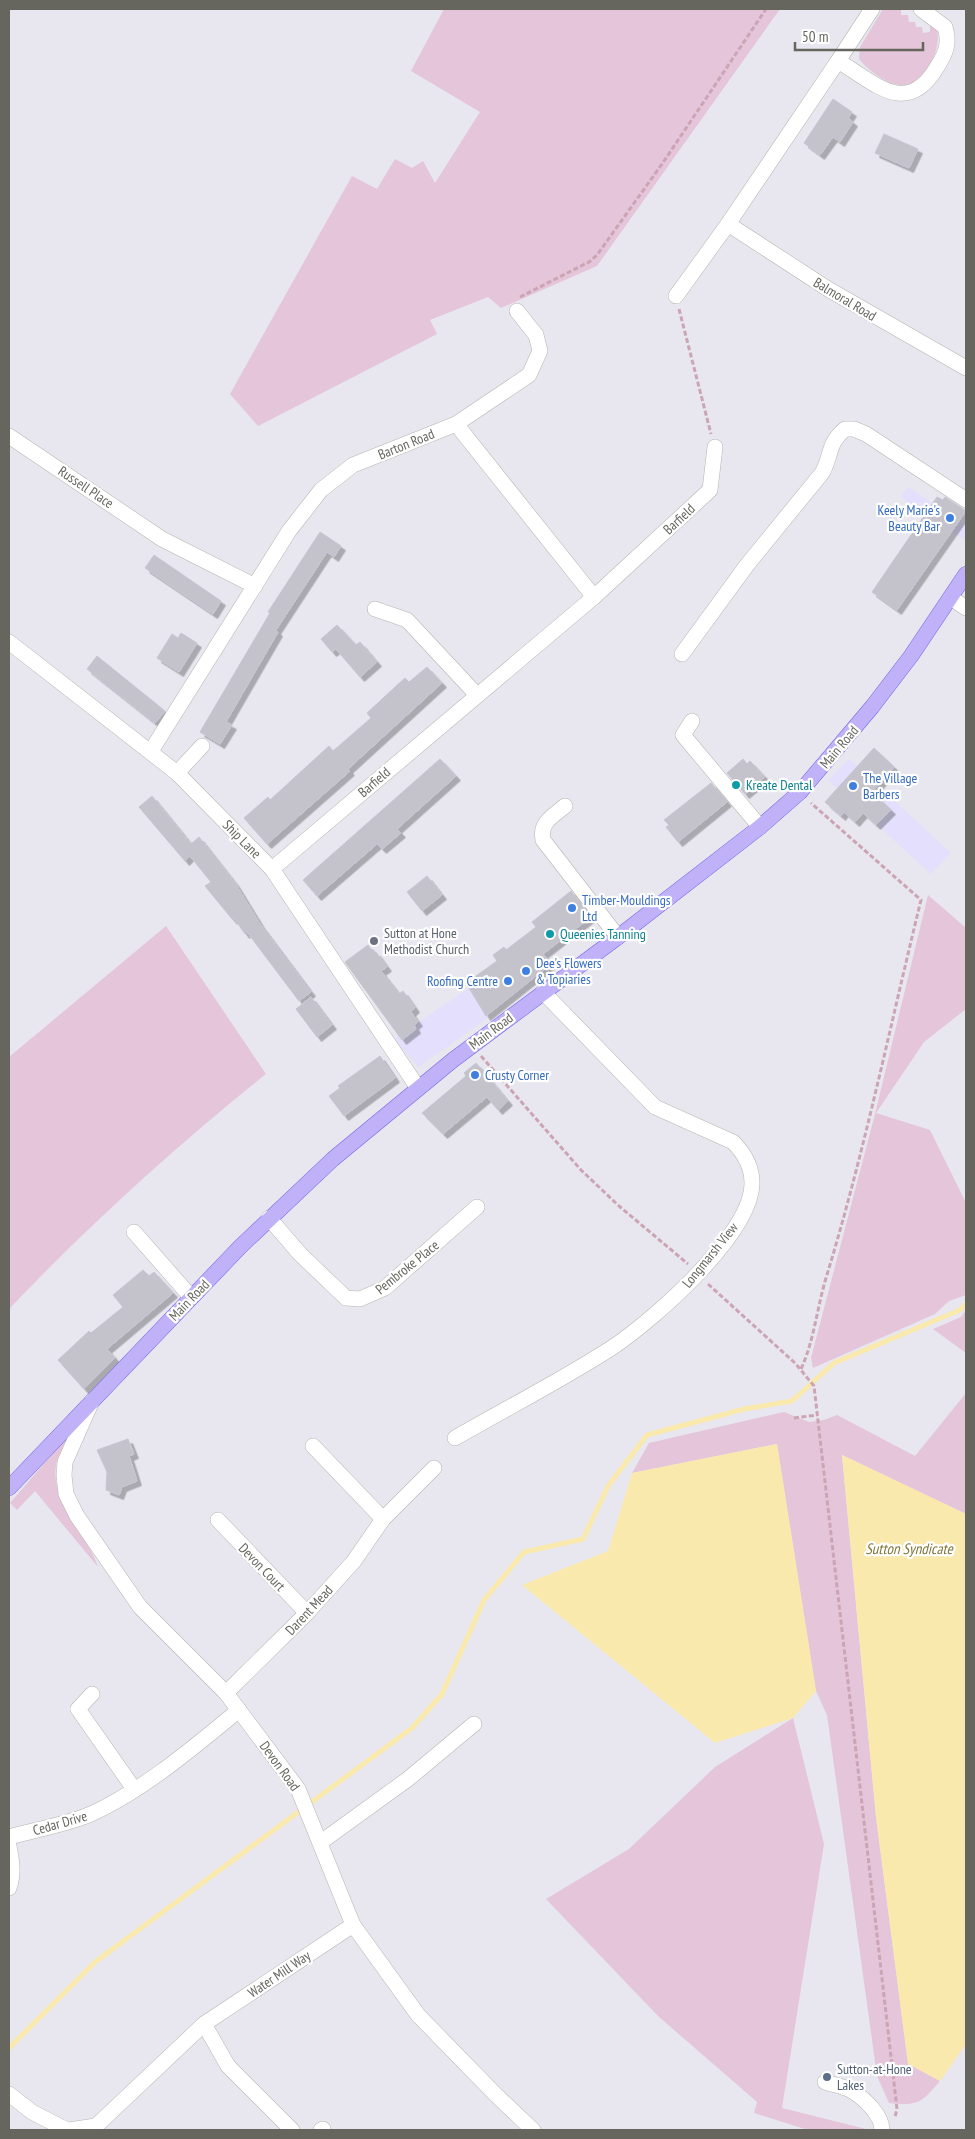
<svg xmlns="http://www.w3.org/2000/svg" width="975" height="2139" font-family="'PT Sans Narrow',sans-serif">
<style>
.commercial{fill:#e3dffc}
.green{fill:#e4c5d9}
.water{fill:#f9e9ad}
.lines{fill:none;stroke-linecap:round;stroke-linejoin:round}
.stream{stroke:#f9e9ad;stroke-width:5}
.building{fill:#c4c3cb;stroke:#c6c5d3;filter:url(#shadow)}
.minor-casing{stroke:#b5b5af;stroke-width:16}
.major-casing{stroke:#7267e7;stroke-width:16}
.path{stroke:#cca4b3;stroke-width:3;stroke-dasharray:5 2.5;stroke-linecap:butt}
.minor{stroke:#fff;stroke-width:15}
.major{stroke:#c0b1f9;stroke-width:15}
.shop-dot{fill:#3f7fe0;stroke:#fff;stroke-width:2}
.culture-dot{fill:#0f9aa8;stroke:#fff;stroke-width:2}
.worship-dot{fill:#6b7280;stroke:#fff;stroke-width:2}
.service-dot{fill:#5c6f8a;stroke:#fff;stroke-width:2}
.labels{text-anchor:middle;stroke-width:4.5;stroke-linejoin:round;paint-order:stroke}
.street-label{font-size:14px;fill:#66655e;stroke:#fff}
.shop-label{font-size:14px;fill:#366cbe;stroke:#fff;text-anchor:start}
.culture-label{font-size:14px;fill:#0d838f;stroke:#fff;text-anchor:start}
.worship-label{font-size:14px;fill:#5b616d;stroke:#fff;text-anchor:start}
.service-label{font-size:14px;fill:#4e5e75;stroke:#fff;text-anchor:start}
.water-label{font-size:15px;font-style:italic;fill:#80773a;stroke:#fff}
</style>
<defs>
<filter id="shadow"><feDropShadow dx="4.5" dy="4.5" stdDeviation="0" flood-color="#0004"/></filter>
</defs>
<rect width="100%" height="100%" fill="#e8e7ef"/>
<g class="commercial">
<polygon points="908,487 966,525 965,540 901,497"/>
<polygon points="849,759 951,853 931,874 828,780"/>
<polygon points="469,988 488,1018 418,1067 394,1039"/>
</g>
<g class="green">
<polygon points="444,9 780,9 597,266 501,308 488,297 430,320 437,334 258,426 230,394 352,176 377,189 395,159 412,168 423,161 435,183 480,112 411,71"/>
<path d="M883,9H901V15H908L909,22H915L916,27H922L923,33L930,32V22L936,26C943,45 929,76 910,85C891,88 871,73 859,59L860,47Z"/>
<polygon points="928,895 966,928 966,1009 924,1042 876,1113 930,1130 966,1203 966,1295 949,1301 935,1314 813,1368 811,1358 875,1114"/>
<path d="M166,926L266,1074C175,1147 89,1225 9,1309V1057Z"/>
<polygon points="966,1310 966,1353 933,1329 961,1317"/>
<path d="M966,1393V1514L842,1455L876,1817L908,2063L940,2081C921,2103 919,2106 889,2103L877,2076L827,1715L816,1691L777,1444L632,1473L649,1443L784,1412L809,1422L824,1420L837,1415L915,1456Z"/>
<path d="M68,1436L70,1438C66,1445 59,1453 57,1461C47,1500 88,1535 98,1567L35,1491L17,1510L10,1503Z"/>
<polygon points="793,1718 824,1844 782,2108 870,2130 808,2130 754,2113 757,2102 658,2016 546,1899 629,1849 715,1767"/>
</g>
<g class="water">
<polygon points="777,1444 816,1691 793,1718 715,1743 522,1585 608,1551 632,1473"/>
<polygon points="842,1455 966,1514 966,2044 940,2081 908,2064 876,1817"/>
</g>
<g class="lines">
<polyline class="stream" points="9,2048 95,1962 412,1728 442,1694 484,1600 524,1552 583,1539 608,1486 647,1435 744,1409 792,1401 834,1363 960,1310 966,1304"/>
</g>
<g class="building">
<polygon points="833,99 852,112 848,118 853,122 840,142 833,137 820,155 804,143"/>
<polygon points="884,134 918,149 909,168 875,153"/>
<polygon points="937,497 943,500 945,497 966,511 897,610 872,592"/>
<polygon points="320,532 341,546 334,557 327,552 276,630 278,632 226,722 232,725 220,744 200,732 270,613 268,612"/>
<polygon points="154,555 221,601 213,614 145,568"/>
<polygon points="337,625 356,645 360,642 377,662 360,677 336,649 332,652 321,639"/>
<polygon points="181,633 197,643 179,672 157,658 172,634 178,638"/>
<polygon points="97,656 165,711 155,723 87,669"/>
<polygon points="427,667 442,683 348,769 350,771 267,844 244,818 268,797 270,800 329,746 333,751 371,718 367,713 395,687 405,678 409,682"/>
<polygon points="874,748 894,767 872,792 891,810 876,825 863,813 855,822 844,812 841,816 825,802"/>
<polygon points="440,759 456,776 397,829 401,833 382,849 377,844 317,896 303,880"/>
<polygon points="743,759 747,764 750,761 765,777 745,794 727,773"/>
<polygon points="711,783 727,802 678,842 666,827 669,825 664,820"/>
<polygon points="152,796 191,844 199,837 235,883 260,924 311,992 299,1001 247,932 245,934 234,918 233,920 205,886 211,882 190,856 185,861 139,807"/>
<polygon points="427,876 442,895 422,911 407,892"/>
<polygon points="571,891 591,917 543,954 551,964 486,1016 466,983 497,961 493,955 504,947 506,950 536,927 532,922"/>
<polygon points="368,945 374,953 376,952 387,967 381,971 399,994 403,991 415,1008 411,1012 418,1022 414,1025 416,1029 402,1040 345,962"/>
<polygon points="311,997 332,1025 317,1037 296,1009"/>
<polygon points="380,1056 395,1078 344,1116 329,1096 340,1088 338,1086"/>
<polygon points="476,1063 508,1101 498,1110 487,1097 443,1134 422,1113 466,1076 464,1073"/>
<polygon points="143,1270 149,1276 154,1272 173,1293 107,1349 115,1358 84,1389 58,1360 89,1331 91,1333 123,1307 113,1295"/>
<polygon points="128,1439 134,1454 129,1456 137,1481 122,1487 119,1495 106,1490 107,1472 97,1450"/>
</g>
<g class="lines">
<defs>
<g id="minor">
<path d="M872,9L838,61C875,83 907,118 937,67C946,53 950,43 945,27L921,9"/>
<polyline points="728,224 828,289 966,368"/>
<polyline points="676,296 728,224 838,61"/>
<polyline points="456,424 594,597"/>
<polyline points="9,436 162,539 255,586"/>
<polyline points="951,598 966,608"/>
<polyline points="375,609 407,620 477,695"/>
<polyline points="9,642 177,773 272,869 418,1088"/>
<path d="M682,654L747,565L822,473C832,456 827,444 845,429H854L866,434L966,500"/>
<polyline points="692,721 683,735 760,827"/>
<polyline points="151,751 289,531 321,490 353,465 456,424 529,375 540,351 536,335 517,311"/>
<polyline points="177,773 202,746"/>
<path d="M565,806C553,816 539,823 543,840L618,937"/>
<polyline points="272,869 594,597 710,490 715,447"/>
<polyline points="269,1218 300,1254 346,1298 360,1299 385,1288 477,1207"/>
<polyline points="134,1232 191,1297"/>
<polyline points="92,1401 65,1462 64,1475 66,1494 77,1516 140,1607 226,1693 298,1789 353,1925 418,2015 496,2095 533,2130"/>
<path d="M455,1438C507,1408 562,1380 613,1347C653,1320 752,1234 752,1183C752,1167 744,1153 733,1142L655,1107L543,992"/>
<polyline points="313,1446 383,1519"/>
<polyline points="218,1520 307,1613"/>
<polyline points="226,1693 307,1613 354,1561 383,1519 434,1468"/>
<polyline points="92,1694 78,1709 134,1789"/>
<path d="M9,1837C34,1830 70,1824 93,1813C145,1789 195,1746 239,1710"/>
<polyline points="321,1842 408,1779 474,1724"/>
<path d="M9,1846C12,1861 14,1874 9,1888"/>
<polyline points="204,2024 228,2066 292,2130"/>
<path d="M825,2082C833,2085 844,2086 852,2091C865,2099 882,2115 882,2130"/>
<polyline points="9,2094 32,2112 67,2130"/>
<polyline points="69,2130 96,2126 204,2024 353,1925"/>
<polyline points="321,2130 323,2129"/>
</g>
<polyline id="major" points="9,1488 240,1247 333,1159 453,1060 618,937 760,827 800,792 872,707 911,656 966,574"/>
</defs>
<use href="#minor" class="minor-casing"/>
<use href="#major" class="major-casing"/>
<g class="path">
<polyline points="520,297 589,262 597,255 662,164 766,9"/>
<polyline points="679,309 711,434"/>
<polyline points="481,1056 581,1170 619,1206 688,1264"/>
<polyline points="708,1284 795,1363 814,1386 897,2109 895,2117"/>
<path d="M801,1369C814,1341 817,1308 826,1278C864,1154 890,1026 921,900L811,803"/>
<polyline points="794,1418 817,1415"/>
</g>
<use href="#minor" class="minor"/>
<use href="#major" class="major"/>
</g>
<g class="shop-dot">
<circle cx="950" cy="518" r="5"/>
<circle cx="853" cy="786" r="5"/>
<circle cx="572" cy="908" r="5"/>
<circle cx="526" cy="971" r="5"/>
<circle cx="508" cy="981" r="5"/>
<circle cx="475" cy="1075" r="5"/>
</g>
<g class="culture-dot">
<circle cx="736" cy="785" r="5"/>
<circle cx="550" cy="934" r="5"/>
</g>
<circle class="worship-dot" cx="374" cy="941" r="5"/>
<circle class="service-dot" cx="827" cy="2077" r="5"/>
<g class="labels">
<g class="street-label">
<text transform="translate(845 299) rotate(31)" y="5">Balmoral Road</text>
<text transform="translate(406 444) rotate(-22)" y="5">Barton Road</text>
<text transform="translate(86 487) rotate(34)" y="5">Russell Place</text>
<text transform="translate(679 519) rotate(-43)" y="5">Barfield</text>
<text transform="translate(839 747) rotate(-50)" y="5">Main Road</text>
<text transform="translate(374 782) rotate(-41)" y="5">Barfield</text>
<text transform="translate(242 839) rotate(45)" y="5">Ship Lane</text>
<text transform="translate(491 1031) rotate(-37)" y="5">Main Road</text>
<text transform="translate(710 1255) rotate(-51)" y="5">Longmarsh View</text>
<text transform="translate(407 1267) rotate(-39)" y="5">Pembroke Place</text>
<text transform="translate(189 1300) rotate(-46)" y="5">Main Road</text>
<text transform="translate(262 1567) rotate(46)" y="5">Devon Court</text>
<text transform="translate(309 1610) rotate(-47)" y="5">Darent Mead</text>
<text transform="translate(280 1766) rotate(54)" y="5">Devon Road</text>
<text transform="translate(60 1823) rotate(-16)" y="5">Cedar Drive</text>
<text transform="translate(279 1974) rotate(-34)" y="5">Water Mill Way</text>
</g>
<g class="shop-label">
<text x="940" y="515" text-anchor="end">Keely Marie's<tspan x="940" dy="16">Beauty Bar</tspan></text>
<text x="863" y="783">The Village<tspan x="863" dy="16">Barbers</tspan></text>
<text x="582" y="905">Timber-Mouldings<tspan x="582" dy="16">Ltd</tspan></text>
<text x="536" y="968">Dee's Flowers<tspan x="536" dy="16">&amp; Topiaries</tspan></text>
<text x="498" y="986" text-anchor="end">Roofing Centre</text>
<text x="485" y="1080">Crusty Corner</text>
</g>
<g class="culture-label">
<text x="746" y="790">Kreate Dental</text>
<text x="560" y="939">Queenies Tanning</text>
</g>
<g class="worship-label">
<text x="384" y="938">Sutton at Hone<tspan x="384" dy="16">Methodist Church</tspan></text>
</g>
<g class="service-label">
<text x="837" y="2074">Sutton-at-Hone<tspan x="837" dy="16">Lakes</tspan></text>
</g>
<g class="water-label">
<text x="909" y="1554">Sutton Syndicate</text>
</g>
</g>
<rect width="975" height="2139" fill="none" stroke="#66655e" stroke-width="20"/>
<path d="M795 42v8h128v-8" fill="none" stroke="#66655e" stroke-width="2.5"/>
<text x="802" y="42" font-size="15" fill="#66655e" stroke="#ffffff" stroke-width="4" paint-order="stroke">50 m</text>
</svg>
